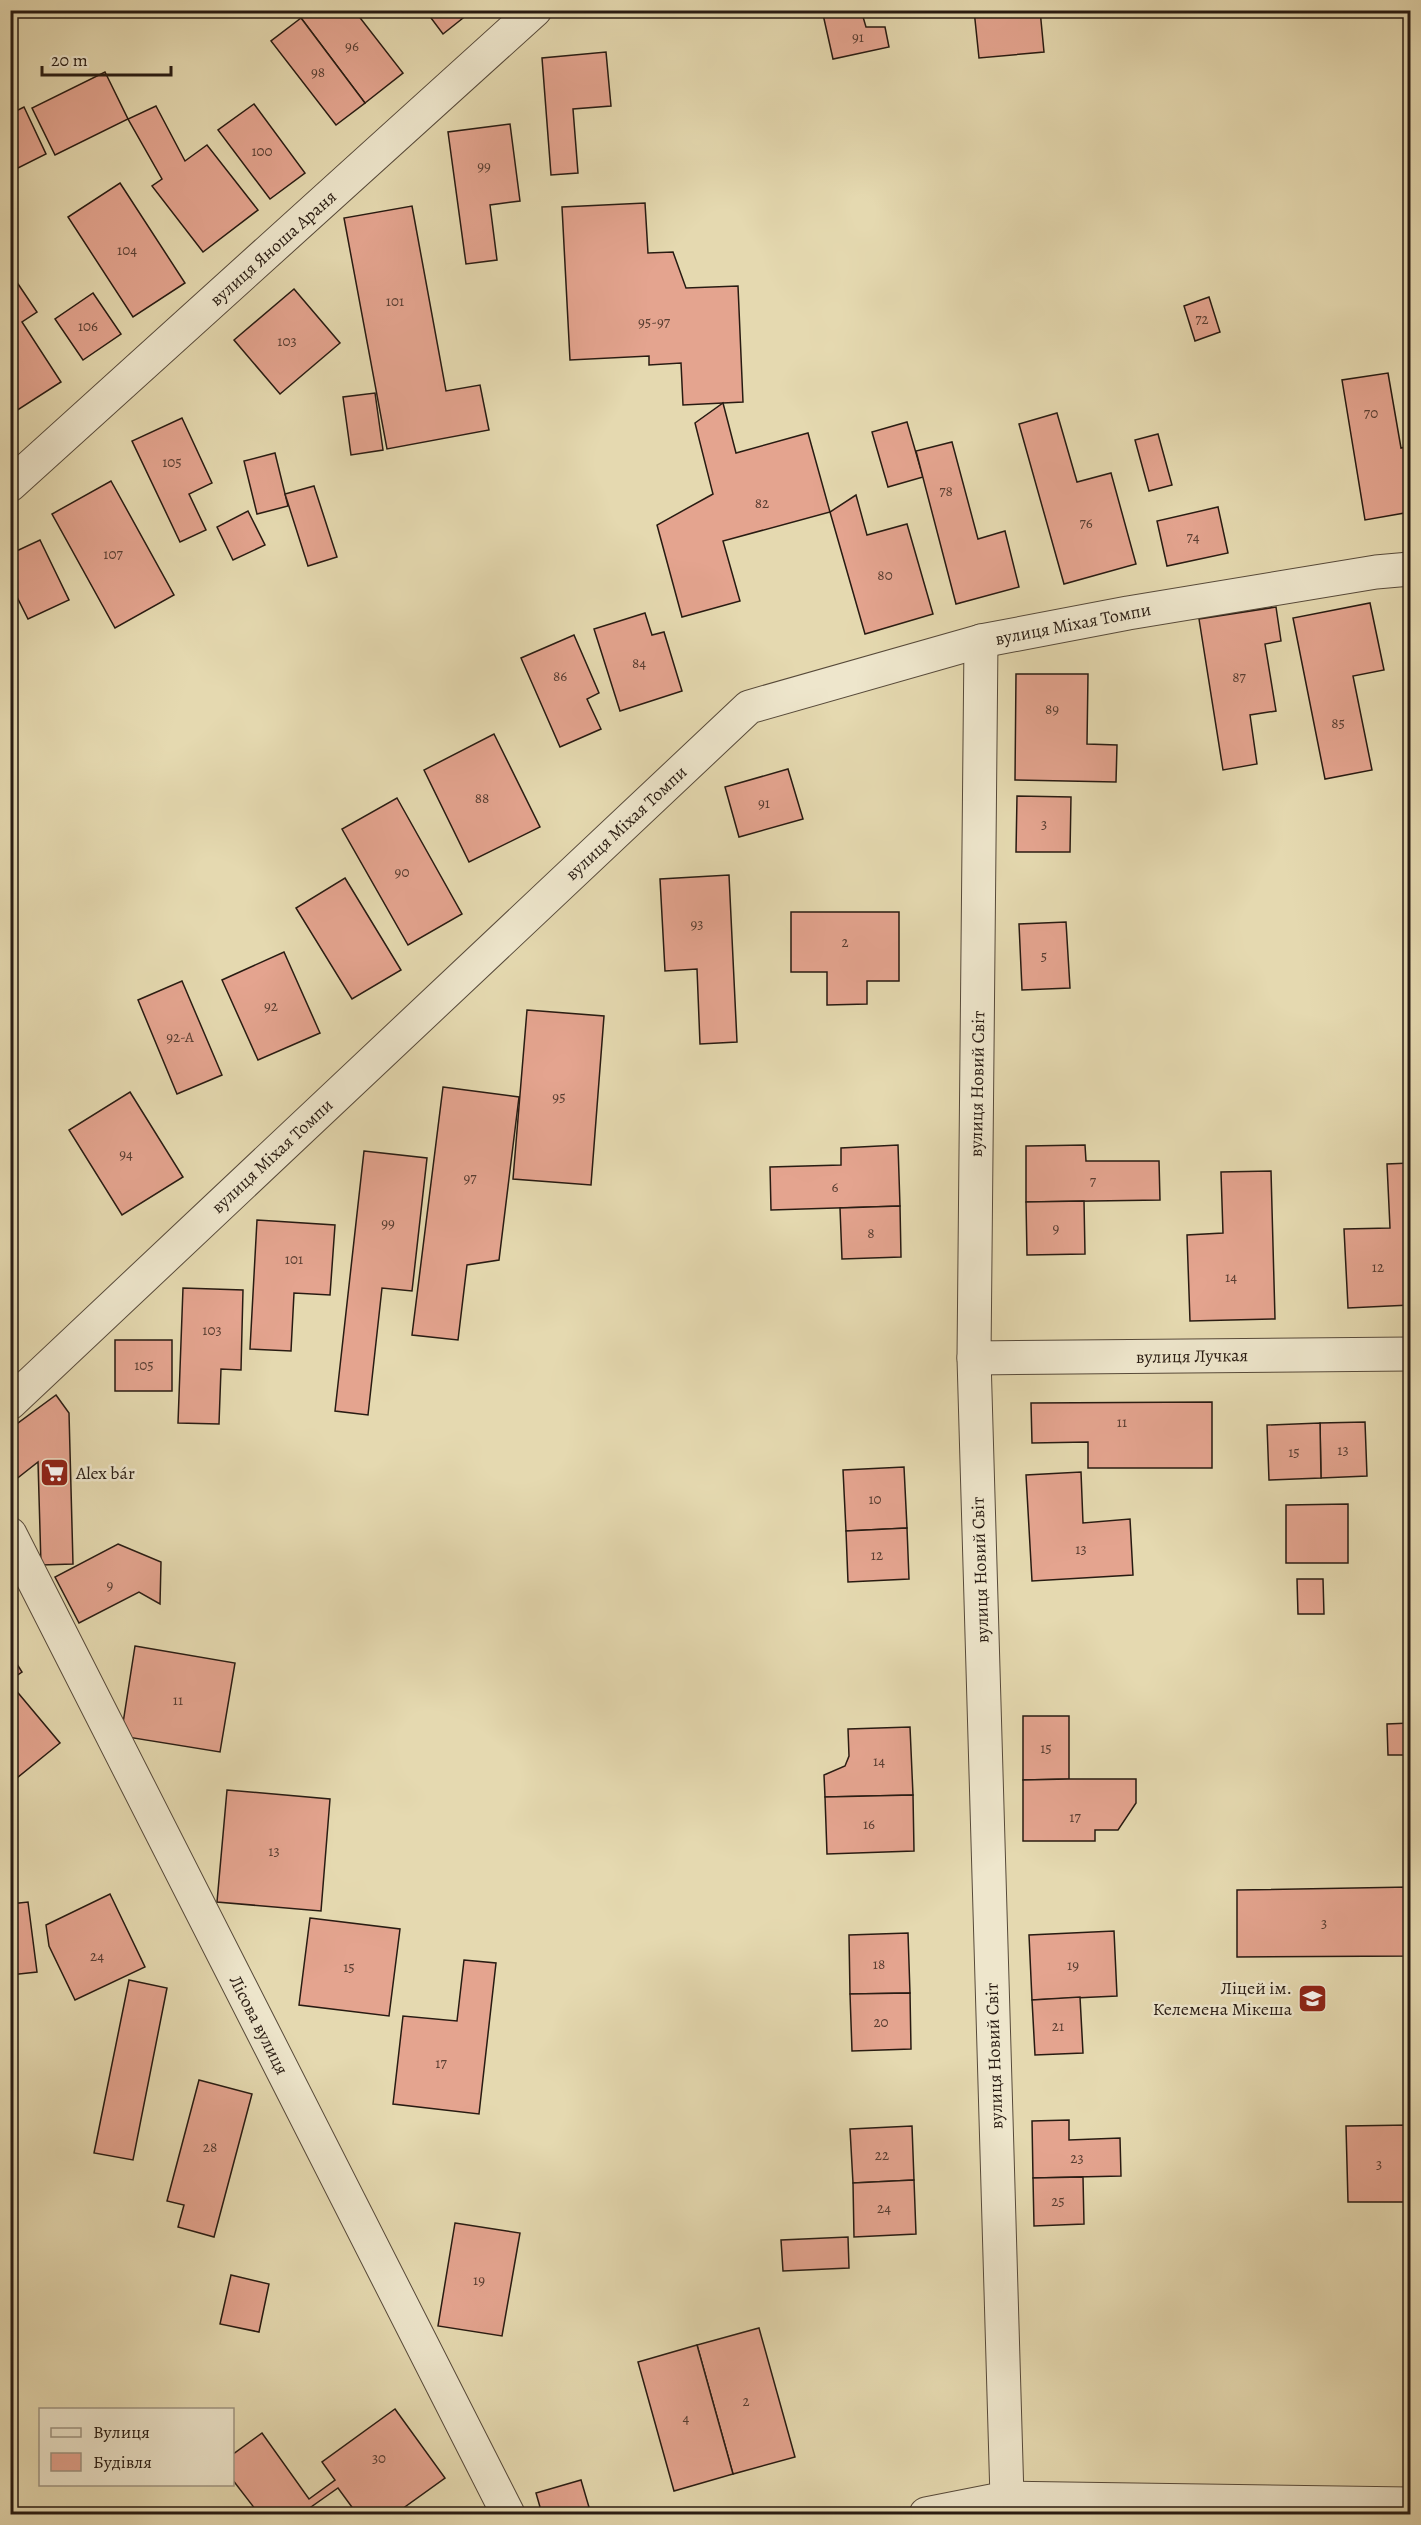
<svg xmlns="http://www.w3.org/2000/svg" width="1421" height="2525" font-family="Alegreya,serif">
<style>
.building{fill:#e4a48f;stroke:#281b12;stroke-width:1.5}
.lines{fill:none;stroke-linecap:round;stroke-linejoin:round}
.minor-casing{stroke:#574a3a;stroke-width:35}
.minor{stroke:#eee6cc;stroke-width:33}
.labels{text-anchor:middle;stroke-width:5;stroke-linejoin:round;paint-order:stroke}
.number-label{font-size:15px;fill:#573d31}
.street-label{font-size:18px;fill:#281b12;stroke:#eee6cc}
.poi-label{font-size:18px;fill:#281b12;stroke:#eee6cc;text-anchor:start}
</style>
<rect width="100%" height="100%" fill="#e5d9b0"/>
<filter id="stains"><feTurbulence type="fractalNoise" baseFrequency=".00333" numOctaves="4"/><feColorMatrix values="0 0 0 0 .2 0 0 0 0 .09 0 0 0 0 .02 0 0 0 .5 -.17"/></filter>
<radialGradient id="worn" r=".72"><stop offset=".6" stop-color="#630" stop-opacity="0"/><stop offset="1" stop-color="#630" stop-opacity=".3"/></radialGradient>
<g class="building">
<polygon points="295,10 354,10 403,73 365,103"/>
<polygon points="425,10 473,10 443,34"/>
<polygon points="822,10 861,10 866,27 885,27 889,47 833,59"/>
<polygon points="944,10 974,10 974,13 945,17"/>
<polygon points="974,10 1040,10 1044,52 979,58"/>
<polygon points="301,18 365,103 336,125 271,41"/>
<polygon points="606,52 611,106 573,109 578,173 551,175 542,58"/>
<polygon points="105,72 128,119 55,155 32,108"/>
<polygon points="254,104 305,173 270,199 218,130"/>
<polygon points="156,106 185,161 207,145 258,210 203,252 152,186 162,179 128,119"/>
<polygon points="24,107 46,154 10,172 10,114"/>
<polygon points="510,124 520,201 490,205 497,260 466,264 448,132"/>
<polygon points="120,183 185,283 133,317 68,217"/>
<polygon points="645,203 648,253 673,252 686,288 738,286 743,402 683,405 681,363 649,365 649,356 570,360 562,207"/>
<polygon points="412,206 446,391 480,385 489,430 387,449 344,218"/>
<polygon points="10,272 37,312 22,322 61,382 16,411 10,402"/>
<polygon points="294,289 340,343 280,394 234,340"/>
<polygon points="93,293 121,334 83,360 55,319"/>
<polygon points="1209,297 1220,332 1195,341 1184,306"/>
<polygon points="1388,373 1401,448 1410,446 1410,512 1365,520 1342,380"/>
<polygon points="375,393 383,450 351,455 343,397"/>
<polygon points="723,403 736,453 808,433 830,512 723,541 740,601 682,617 657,525 713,494 695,423"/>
<polygon points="1057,413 1077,482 1111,473 1136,564 1064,584 1019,424"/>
<polygon points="182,418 212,483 189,494 206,530 180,542 132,441"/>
<polygon points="907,422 923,477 888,487 872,432"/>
<polygon points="1158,434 1172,485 1149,491 1135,440"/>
<polygon points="952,442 978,539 1005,531 1019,587 956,604 916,451"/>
<polygon points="275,453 288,506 257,514 244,461"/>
<polygon points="111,481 174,595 115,628 52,514"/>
<polygon points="314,486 337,557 308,566 285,494"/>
<polygon points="856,495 867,535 907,524 933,614 865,634 830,512"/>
<polygon points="1218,507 1228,553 1167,566 1157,521"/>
<polygon points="248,511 265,545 233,560 217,527"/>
<polygon points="40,540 69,600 28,619 10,583 10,554"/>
<polygon points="1370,603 1384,670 1353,676 1372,770 1325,779 1293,618"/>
<polygon points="1276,607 1281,641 1265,644 1276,711 1250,715 1257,764 1223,770 1199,619"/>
<polygon points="645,613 652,635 664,632 682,691 620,711 594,629"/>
<polygon points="574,635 599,693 587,699 601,729 560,747 521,658"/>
<polygon points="1016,674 1088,674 1087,744 1117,745 1116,782 1015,780"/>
<polygon points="494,734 540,827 469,862 424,770"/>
<polygon points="788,769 803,819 739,837 725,787"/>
<polygon points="1017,796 1071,797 1070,852 1016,852"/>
<polygon points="397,798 462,914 408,945 342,829"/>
<polygon points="729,875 737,1042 700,1044 697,969 665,971 660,879"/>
<polygon points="345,878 401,970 352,999 296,908"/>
<polygon points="791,912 899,912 899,981 867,981 867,1004 827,1005 827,972 791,972"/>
<polygon points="1066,922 1070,988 1022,990 1019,924"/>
<polygon points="284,952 320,1033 258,1060 222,980"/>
<polygon points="182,981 222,1075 177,1094 138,1000"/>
<polygon points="527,1010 604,1016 591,1185 513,1179"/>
<polygon points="443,1087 519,1097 499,1260 467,1265 458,1340 412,1335"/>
<polygon points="130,1092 183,1177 122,1215 69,1130"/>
<polygon points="898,1145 900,1206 771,1210 770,1167 841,1165 841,1148"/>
<polygon points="1085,1145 1086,1161 1159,1161 1160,1200 1026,1202 1026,1146"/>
<polygon points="364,1151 427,1158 412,1291 382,1288 368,1415 335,1411"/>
<polygon points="1410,1163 1410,1305 1348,1308 1344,1229 1390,1228 1387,1164"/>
<polygon points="1271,1171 1275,1319 1190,1321 1187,1235 1223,1233 1221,1172"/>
<polygon points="1084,1201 1085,1254 1027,1255 1026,1202"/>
<polygon points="900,1206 901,1257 842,1259 840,1208"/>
<polygon points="257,1220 335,1225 330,1295 294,1293 291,1351 250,1349"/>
<polygon points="183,1288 243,1290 241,1370 221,1369 219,1424 178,1423"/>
<rect x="115" y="1340" width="57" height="51"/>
<polygon points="56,1395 69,1413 73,1564 41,1565 38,1462 10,1484 10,1429"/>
<polygon points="1212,1402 1212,1468 1088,1468 1088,1442 1032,1443 1031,1403"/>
<polygon points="1365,1422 1367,1476 1321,1478 1320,1423"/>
<polygon points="1320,1423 1321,1478 1269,1480 1267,1425"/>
<polygon points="904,1467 907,1528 846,1531 843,1470"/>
<polygon points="1081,1472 1083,1523 1130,1519 1133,1575 1032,1581 1026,1475"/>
<polygon points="1348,1504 1348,1563 1286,1563 1286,1505"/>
<polygon points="907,1528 909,1579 848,1582 846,1531"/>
<polygon points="118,1544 161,1562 160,1604 139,1592 79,1623 55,1577"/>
<polygon points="1297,1579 1323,1579 1324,1614 1298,1614"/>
<polygon points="135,1646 235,1663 220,1752 121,1736"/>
<polygon points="10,1653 22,1672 10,1680"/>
<polygon points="1404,1659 1410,1659 1410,1695 1406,1695"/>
<polygon points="14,1688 60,1743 12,1782 10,1691"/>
<polygon points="1023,1716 1069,1716 1069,1779 1023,1780"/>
<polygon points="1410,1723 1410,1755 1388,1755 1387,1724"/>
<polygon points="910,1727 913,1795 825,1797 824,1775 845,1766 849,1756 848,1729"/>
<polygon points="1069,1779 1136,1779 1136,1803 1118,1830 1095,1830 1095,1841 1023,1841 1023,1780"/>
<polygon points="227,1790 330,1799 321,1911 217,1902"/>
<polygon points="913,1795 914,1851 827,1854 825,1797"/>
<polygon points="1410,1887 1410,1956 1237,1957 1237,1890"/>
<polygon points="110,1894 145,1967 75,2000 49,1946 46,1925"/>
<polygon points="28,1902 37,1972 10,1975 10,1904"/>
<polygon points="310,1918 400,1929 389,2016 299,2005"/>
<polygon points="1114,1931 1117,1996 1032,2000 1029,1935"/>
<polygon points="908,1933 910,1993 850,1994 849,1935"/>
<polygon points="464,1960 496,1963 479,2114 393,2104 403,2016 457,2021"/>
<polygon points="129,1980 167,1988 133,2160 94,2153"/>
<polygon points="910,1993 911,2049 852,2051 850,1994"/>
<polygon points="1080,1997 1083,2053 1035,2055 1032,2000"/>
<polygon points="199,2080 252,2094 214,2237 178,2227 184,2205 167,2201"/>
<polygon points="1069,2120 1069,2140 1120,2138 1121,2176 1033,2178 1032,2121"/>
<polygon points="1410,2125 1410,2202 1348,2202 1346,2126"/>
<polygon points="912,2126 914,2180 853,2183 850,2129"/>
<polygon points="1083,2177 1084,2224 1034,2226 1033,2178"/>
<polygon points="914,2180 916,2234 854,2237 853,2183"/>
<polygon points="455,2223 520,2233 502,2336 438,2326"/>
<polygon points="848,2237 849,2268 783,2271 781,2240"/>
<polygon points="231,2275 269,2284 259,2332 220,2324"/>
<polygon points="759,2328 795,2457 733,2474 697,2345"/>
<polygon points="697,2345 733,2474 674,2491 638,2362"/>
<polygon points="395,2409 445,2478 395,2514 357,2514 338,2488 301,2514 259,2514 232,2479 232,2455 262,2433 309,2499 335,2480 322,2462"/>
<polygon points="581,2480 591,2514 542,2514 536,2493"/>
</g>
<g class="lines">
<defs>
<g id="minor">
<polyline points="10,485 535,10"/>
<polyline points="981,641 974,1358 1007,2498"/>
<polyline points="974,1358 1410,1354"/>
<polyline points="10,1403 749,707 981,641 1128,613 1376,572 1410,569"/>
<polyline points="10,1534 508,2514"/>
<polyline points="926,2514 1007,2498 1410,2504"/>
</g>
</defs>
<use href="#minor" class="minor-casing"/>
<use href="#minor" class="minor"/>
</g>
<defs>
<symbol id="supermarket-square" viewBox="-11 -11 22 22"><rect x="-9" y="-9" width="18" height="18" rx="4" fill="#8f2418" stroke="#eee6cc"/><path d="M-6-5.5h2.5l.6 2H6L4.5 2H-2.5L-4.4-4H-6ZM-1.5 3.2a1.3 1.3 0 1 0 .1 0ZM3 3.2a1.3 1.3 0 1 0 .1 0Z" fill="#fff"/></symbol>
<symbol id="school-square" viewBox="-11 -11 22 22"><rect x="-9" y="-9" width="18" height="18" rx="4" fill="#8f2418" stroke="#eee6cc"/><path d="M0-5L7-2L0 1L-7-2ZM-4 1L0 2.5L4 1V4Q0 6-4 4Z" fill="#fff"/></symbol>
</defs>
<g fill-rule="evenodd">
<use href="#supermarket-square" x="38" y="1456" width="33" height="33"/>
<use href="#school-square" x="1296" y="1982" width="33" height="33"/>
</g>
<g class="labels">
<g class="number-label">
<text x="858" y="42">91</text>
<text x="352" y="51">96</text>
<text x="318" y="77">98</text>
<text x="262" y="156">100</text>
<text x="484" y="171">99</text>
<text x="127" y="255">104</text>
<text x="395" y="306">101</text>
<text x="1202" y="324">72</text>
<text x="654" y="327">95-97</text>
<text x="88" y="331">106</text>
<text x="287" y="346">103</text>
<text x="1371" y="418">70</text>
<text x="172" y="467">105</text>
<text x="946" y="496">78</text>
<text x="762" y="508">82</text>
<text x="1086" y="528">76</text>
<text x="1193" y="542">74</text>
<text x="113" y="559">107</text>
<text x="885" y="580">80</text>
<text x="639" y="668">84</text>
<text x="560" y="681">86</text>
<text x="1239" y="682">87</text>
<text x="1052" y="714">89</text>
<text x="1338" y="728">85</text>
<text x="482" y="803">88</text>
<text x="764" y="808">91</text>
<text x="1044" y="829">3</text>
<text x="402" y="877">90</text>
<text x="697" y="929">93</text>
<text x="845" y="947">2</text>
<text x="1044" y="961">5</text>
<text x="271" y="1011">92</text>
<text x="180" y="1042">92-А</text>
<text x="559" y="1102">95</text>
<text x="126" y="1159">94</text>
<text x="470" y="1183">97</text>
<text x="1093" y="1186">7</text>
<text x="835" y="1192">6</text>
<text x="388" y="1228">99</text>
<text x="1056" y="1233">9</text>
<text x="871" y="1238">8</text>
<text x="294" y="1264">101</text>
<text x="1378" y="1272">12</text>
<text x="1231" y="1282">14</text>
<text x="212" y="1335">103</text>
<text x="144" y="1370">105</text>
<text x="1122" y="1427">11</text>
<text x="1343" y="1455">13</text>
<text x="1294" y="1457">15</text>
<text x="875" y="1504">10</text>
<text x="1081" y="1554">13</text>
<text x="877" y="1560">12</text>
<text x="110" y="1590">9</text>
<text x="178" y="1705">11</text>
<text x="1046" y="1753">15</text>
<text x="879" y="1766">14</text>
<text x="1075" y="1822">17</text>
<text x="869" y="1829">16</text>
<text x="274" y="1856">13</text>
<text x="1324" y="1928">3</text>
<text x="97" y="1961">24</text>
<text x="879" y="1969">18</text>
<text x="1073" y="1970">19</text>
<text x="349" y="1972">15</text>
<text x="881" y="2027">20</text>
<text x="1058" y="2031">21</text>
<text x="441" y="2068">17</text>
<text x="210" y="2152">28</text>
<text x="882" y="2160">22</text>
<text x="1077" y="2163">23</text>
<text x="1379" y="2169">3</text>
<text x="1058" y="2206">25</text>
<text x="884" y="2213">24</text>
<text x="479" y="2285">19</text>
<text x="746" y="2406">2</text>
<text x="686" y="2423">4</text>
<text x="379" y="2463">30</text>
</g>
<g class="street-label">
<text transform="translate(273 248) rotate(-42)" y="6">вулиця Яноша Араня</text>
<text transform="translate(1073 624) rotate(-11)" y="6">вулиця Міхая Томпи</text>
<text transform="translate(626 823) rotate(-43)" y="6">вулиця Міхая Томпи</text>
<text transform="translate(977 1084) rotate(-89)" y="6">вулиця Новий Світ</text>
<text transform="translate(272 1156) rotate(-43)" y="6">вулиця Міхая Томпи</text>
<text transform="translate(1192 1356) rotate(-1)" y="6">вулиця Лучкая</text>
<text transform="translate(980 1570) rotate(-92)" y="6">вулиця Новий Світ</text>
<text transform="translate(259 2025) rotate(63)" y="6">Лісова вулиця</text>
<text transform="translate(994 2056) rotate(-92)" y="6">вулиця Новий Світ</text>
</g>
<g class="poi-label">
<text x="76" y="1479">Alex bár</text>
<text x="1292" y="1994" text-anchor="end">Ліцей ім.<tspan x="1292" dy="21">Келемена Мікеша</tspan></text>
</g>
</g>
<rect width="1421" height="2525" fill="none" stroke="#e5d9b0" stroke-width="36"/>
<rect x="12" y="12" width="1397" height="2501" fill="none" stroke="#281b12" stroke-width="3"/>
<rect x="18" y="18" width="1385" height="2489" fill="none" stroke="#281b12" stroke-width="1.5"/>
<rect x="39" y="2408" width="195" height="78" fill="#eee6cc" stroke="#9f9582" stroke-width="1.5"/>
<rect x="51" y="2428" width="30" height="9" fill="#eee6cc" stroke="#9f9582" stroke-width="1.5"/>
<text x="93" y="2438" font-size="18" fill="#281b12">Вулиця</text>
<rect x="51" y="2453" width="30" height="18" fill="#e4a48f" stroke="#9f9582" stroke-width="1.5"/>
<text x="93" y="2468" font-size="18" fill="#281b12">Будівля</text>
<path d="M42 66v9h129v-9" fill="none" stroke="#281b12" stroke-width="3"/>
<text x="51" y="66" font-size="18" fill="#281b12" stroke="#eee6cc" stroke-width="4.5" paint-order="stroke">20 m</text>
<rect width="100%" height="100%" filter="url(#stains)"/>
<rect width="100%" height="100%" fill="url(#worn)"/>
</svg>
